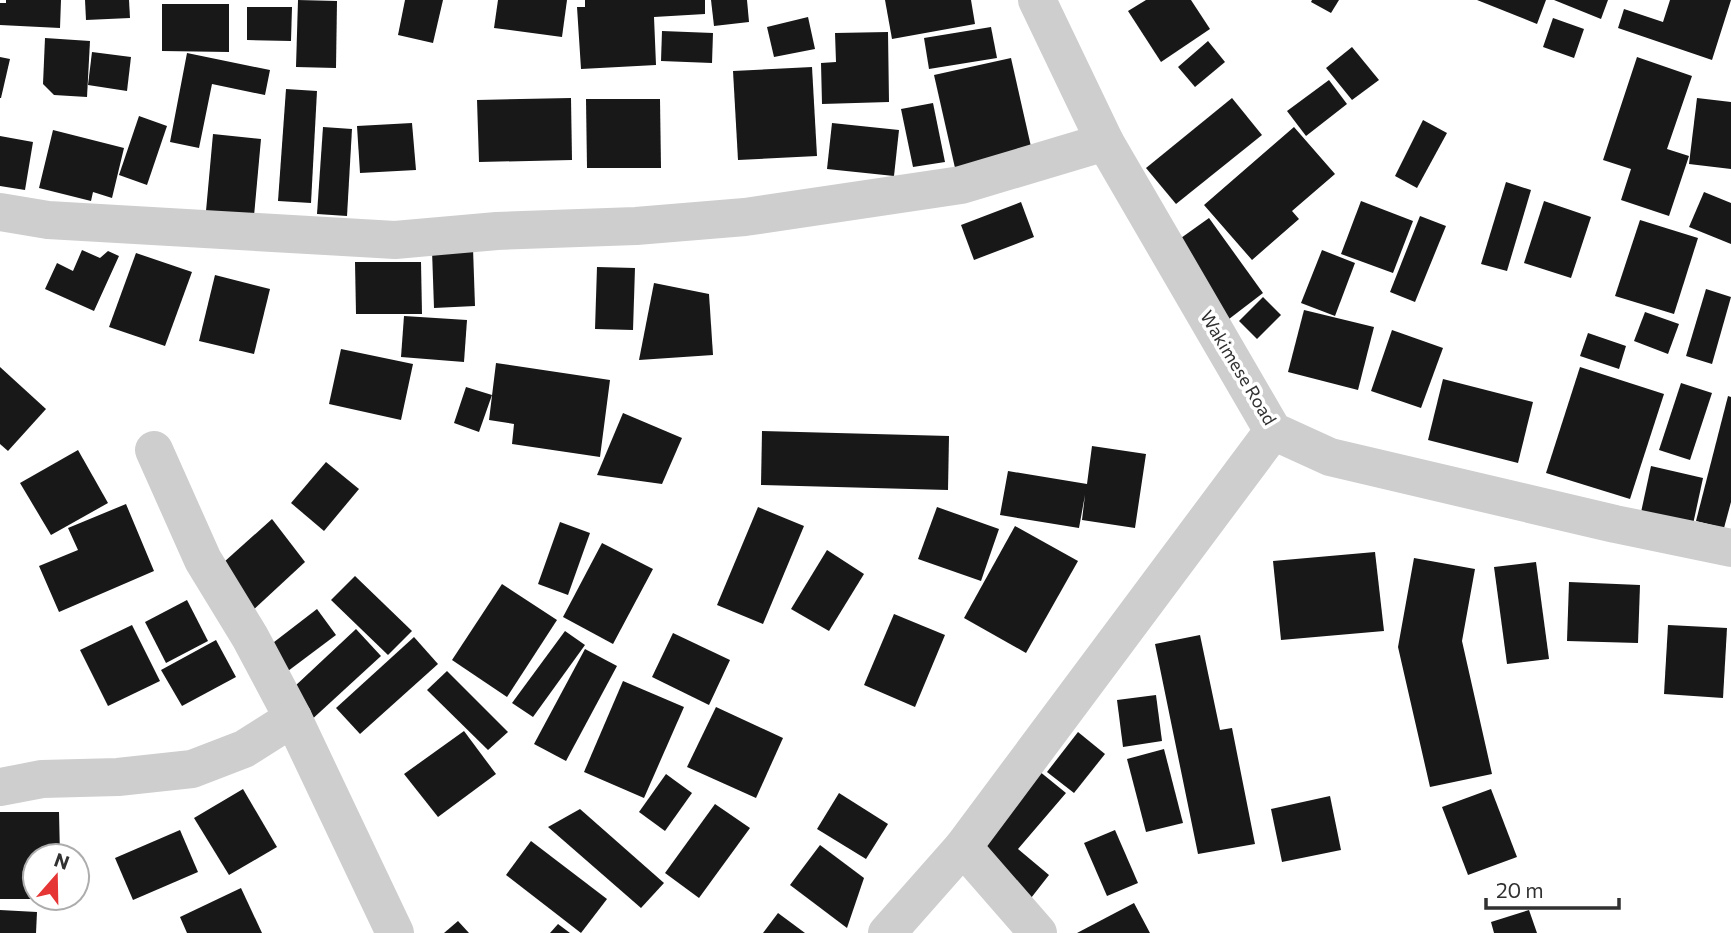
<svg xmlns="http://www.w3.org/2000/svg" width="1731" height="933" font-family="Commissioner,sans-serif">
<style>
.building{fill:#181818}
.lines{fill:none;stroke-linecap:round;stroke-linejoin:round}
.street{stroke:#cecece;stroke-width:38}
.labels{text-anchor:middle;stroke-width:7;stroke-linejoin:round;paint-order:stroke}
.street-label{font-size:18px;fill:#313131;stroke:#fff}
</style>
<rect width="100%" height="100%" fill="#fff"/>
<g class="building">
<polygon points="6,0 61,0 60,28 0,25 0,3 6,3"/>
<polygon points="85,0 129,0 130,18 86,20"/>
<polygon points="298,0 337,1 336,68 296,67"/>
<polygon points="405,0 443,0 433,43 398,35"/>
<polygon points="498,0 567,0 562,37 494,28"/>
<polygon points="585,0 705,0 705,14 654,17 656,65 581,69 577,7 585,7"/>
<polygon points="711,0 747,0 749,22 714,26"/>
<polygon points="885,0 971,0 975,24 892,39"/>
<polygon points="1146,0 1191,0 1210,29 1161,62 1128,11"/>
<polygon points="1312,0 1339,0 1331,13 1311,2"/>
<polygon points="1477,0 1546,0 1537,24"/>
<polygon points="1554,0 1608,0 1601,19"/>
<polygon points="1670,0 1731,0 1712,60 1618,28 1624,9 1663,22"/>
<polygon points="162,4 229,4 229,52 162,51"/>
<polygon points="247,7 292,7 291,41 247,40"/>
<polygon points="808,17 815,49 774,57 767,27"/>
<polygon points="1553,18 1584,29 1574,58 1543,47"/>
<polygon points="991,27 997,58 929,69 924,38"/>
<polygon points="662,31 713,33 712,63 661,61"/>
<polygon points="888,32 889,102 822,104 821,63 836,62 835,33"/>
<polygon points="45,38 90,41 87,97 54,95 43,84"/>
<polygon points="1208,41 1225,62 1195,87 1178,67"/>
<polygon points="1352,47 1379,80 1352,100 1326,68"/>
<polygon points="92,52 131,57 127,91 88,85"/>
<polygon points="187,53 270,70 265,95 212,84 199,148 170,142"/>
<polygon points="0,57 10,59 1,98 0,98"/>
<polygon points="1637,57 1692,76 1667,149 1689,156 1669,216 1621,200 1631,169 1603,160"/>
<polygon points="1011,58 1032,151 955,168 934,75"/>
<polygon points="812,67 817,156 738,160 733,71"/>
<polygon points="1329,80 1347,104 1306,136 1287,111"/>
<polygon points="286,89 317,91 311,203 278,201"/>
<polygon points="571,98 572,160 479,162 477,100"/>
<polygon points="1232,98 1262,135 1176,204 1146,168"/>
<polygon points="1697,98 1731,102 1731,169 1689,164"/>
<polygon points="586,99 660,99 661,168 587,168"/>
<polygon points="933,103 945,162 913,167 901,109"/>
<polygon points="139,116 167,126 147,185 119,175"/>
<polygon points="1423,120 1447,133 1417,188 1395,176"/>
<polygon points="412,123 416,170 360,173 357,126"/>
<polygon points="832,123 899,130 894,176 827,169"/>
<polygon points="323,127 352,129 347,216 317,214"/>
<polygon points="1294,127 1335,174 1292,211 1299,219 1252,260 1204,205"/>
<polygon points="53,130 124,148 112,198 93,192 91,201 39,188"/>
<polygon points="213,134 261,139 254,216 206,211"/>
<polygon points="0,136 33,142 25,190 0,186"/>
<polygon points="1506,182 1531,190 1507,271 1481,264"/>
<polygon points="1704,192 1731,203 1731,244 1689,227"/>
<polygon points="1361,201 1413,221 1393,273 1341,254"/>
<polygon points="1544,201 1591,217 1571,278 1524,263"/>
<polygon points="1021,202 1034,237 974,260 961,225"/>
<polygon points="1420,216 1446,226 1415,302 1390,292"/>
<polygon points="1209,218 1263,293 1229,319 1174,243"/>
<polygon points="1640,220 1698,238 1674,314 1615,296"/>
<polygon points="473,248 475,306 434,308 432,250"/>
<polygon points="82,250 100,258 108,251 119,256 94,311 45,289 57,263 73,271"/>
<polygon points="1322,250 1355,263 1335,316 1301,303"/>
<polygon points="136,253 192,272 165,346 109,327"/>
<polygon points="355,262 421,262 422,314 356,314"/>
<polygon points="597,267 635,268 633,330 595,329"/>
<polygon points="215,275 270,289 254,354 199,341"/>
<polygon points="654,283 709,294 713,355 639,360"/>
<polygon points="1706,289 1731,297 1712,364 1686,356"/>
<polygon points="1263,297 1281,315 1257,339 1239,321"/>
<polygon points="1304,310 1374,327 1358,390 1288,372"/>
<polygon points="1645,312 1679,324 1668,354 1634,341"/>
<polygon points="404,316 467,320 464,362 401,357"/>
<polygon points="1392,330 1443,348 1421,408 1371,391"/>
<polygon points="1588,333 1626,346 1619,369 1580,356"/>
<polygon points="341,349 413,364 401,420 329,404"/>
<polygon points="496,363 610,380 600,457 512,444 514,424 489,420"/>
<polygon points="0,367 46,409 8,451 0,444"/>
<polygon points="1580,367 1664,394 1630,499 1546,473"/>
<polygon points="1443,379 1533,402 1518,463 1428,440"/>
<polygon points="1681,383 1712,393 1690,460 1659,450"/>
<polygon points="466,387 492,395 479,432 454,423"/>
<polygon points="1728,396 1731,397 1731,502 1724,528 1696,521"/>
<polygon points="623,413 682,438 662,484 597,475"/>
<polygon points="762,431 949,436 948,490 761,485"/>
<polygon points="1092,446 1146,454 1135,528 1082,520 1085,495 1079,528 1000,515 1008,471 1087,484"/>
<polygon points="78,450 108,503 51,535 20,483"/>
<polygon points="326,462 359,489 324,531 291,503"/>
<polygon points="1651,466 1703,478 1692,529 1640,517"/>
<polygon points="126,504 154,571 59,612 39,566 78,550 68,528"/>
<polygon points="758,507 804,526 763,624 717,605"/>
<polygon points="937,507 999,529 981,581 918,559"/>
<polygon points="272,519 305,562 251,612 214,571"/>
<polygon points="560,522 590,533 568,595 538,584"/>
<polygon points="1015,526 1078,561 1026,653 964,618"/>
<polygon points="602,543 653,569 613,644 563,617"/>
<polygon points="827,550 864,574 829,631 791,609"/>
<polygon points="1375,552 1384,631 1281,640 1273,561"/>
<polygon points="1414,558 1475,569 1462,641 1492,774 1430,787 1398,647"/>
<polygon points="1536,562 1549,659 1507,664 1494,567"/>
<polygon points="355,576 412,631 388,655 331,600"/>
<polygon points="1569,582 1640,585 1638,643 1567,641"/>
<polygon points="502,584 557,620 507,697 452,660"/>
<polygon points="187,600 208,641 166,663 145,622"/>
<polygon points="317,609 336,635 284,674 265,649"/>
<polygon points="894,614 945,635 915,707 864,685"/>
<polygon points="132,625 160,681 108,706 80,650"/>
<polygon points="1668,625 1727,628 1723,698 1664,694"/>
<polygon points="356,629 381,656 308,723 294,687"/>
<polygon points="565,631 585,645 533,717 512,703"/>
<polygon points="673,633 730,660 709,705 652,677"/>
<polygon points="1200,635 1220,730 1232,728 1255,844 1198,854 1155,644"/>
<polygon points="414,637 438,664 360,734 336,708"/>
<polygon points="216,640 236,677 182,706 161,670"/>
<polygon points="585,649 617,666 566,761 534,744"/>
<polygon points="447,671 508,732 488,750 427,690"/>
<polygon points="623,681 684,707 644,798 584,772"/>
<polygon points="1156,695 1162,741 1123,747 1117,700"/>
<polygon points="716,707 783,738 756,798 687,767"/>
<polygon points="464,731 496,774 438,817 404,774"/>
<polygon points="1078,732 1105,754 1074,793 1047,772"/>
<polygon points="1164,749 1183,823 1146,832 1127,759"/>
<polygon points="1039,771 1066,793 1018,849 1049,875 1031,898 972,850"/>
<polygon points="666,774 692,793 665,831 639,812"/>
<polygon points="243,789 277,847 229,875 194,818"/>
<polygon points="1491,789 1517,857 1468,875 1442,807"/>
<polygon points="839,793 888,824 866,859 817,829"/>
<polygon points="1330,796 1341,850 1282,862 1271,809"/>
<polygon points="715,804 750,828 699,898 665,873"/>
<polygon points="580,809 664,883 641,908 548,827"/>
<polygon points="0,812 59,812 60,856 35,856 35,899 0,899"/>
<polygon points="180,830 198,872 133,900 115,858"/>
<polygon points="1115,830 1138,883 1107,896 1084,843"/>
<polygon points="531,841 607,899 581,933 506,875"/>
<polygon points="820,845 864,878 847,928 790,885"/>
<polygon points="241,888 262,933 187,933 180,917"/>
<polygon points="1134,903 1150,933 1077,933"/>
<polygon points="0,910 37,912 36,933 0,933"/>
<polygon points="1529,910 1537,933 1494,933 1491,922"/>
<polygon points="778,913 805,933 763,933"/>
<polygon points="458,921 469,933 444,933"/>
<polygon points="558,924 570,933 550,933"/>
</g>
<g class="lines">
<g class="street">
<polyline points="1037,0 1105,142 1273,431 1330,457 1615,524 1731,548"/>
<polyline points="0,212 48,220 395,240 497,231 636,226 745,217 961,185 1105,142"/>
<polyline points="154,450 203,560 250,637 293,718 395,933"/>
<polyline points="0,787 42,779 118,777 192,769 244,749 293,718"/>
<polyline points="963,847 1038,933"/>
<polyline points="887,933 963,847 1273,431"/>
</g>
</g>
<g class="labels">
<g class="street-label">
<text transform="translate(1238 368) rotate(59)" y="6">Wakimese Road</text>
</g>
</g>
<g transform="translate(56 877) rotate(20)"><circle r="33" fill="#ffffff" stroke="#adadad" stroke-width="2"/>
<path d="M0-5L12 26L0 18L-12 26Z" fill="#e53535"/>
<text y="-10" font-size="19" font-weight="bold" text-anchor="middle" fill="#313131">N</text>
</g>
<path d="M1486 898v10h133v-10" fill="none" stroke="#313131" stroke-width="3.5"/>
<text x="1496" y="898" font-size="21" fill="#313131" stroke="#ffffff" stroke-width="5" paint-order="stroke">20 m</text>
</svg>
